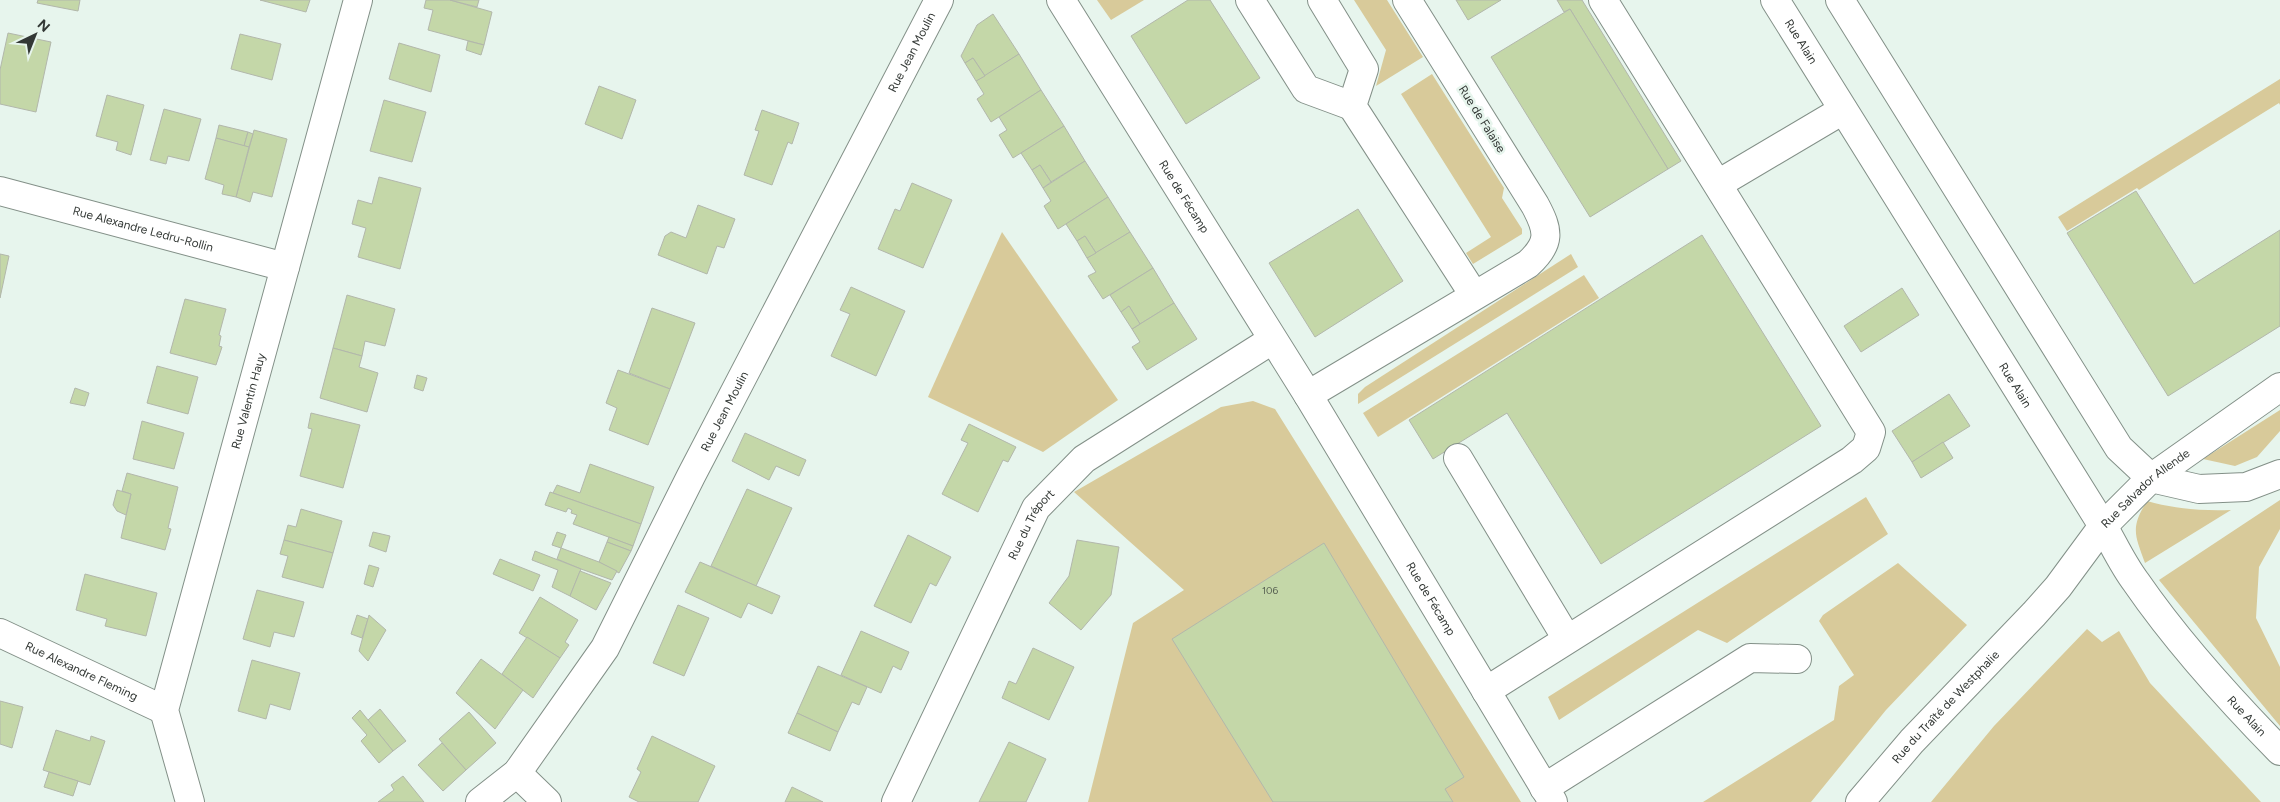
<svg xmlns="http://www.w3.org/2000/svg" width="2280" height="802" font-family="Figtree,sans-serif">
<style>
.green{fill:#d8ca9a}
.building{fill:#c4d7a8;stroke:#b2b7ab}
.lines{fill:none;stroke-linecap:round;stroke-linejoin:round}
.minor-casing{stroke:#839088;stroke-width:30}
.minor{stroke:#fff;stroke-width:28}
.labels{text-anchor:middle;stroke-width:5;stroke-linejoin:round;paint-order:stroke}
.number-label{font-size:10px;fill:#576052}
.street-label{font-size:12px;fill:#333835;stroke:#e7f5ed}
</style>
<rect width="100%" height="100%" fill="#e7f5ed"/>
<g class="green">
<polygon points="1097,0 1144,0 1111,20"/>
<polygon points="1354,0 1387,0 1423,57 1376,86 1386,50"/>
<polygon points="1432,74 1504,188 1502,198 1522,229 1522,234 1473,264 1466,253 1491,237 1401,94"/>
<polygon points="2280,79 2280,105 2279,103 2147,185 2139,190 2137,188 2067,231 2058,217"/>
<polygon points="1002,232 1118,400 1043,452 928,397"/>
<polygon points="1571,254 1578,267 1358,404 1358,394 1365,387"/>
<polygon points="1584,275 1599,298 1378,437 1363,413"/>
<polygon points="1253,401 1275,409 1521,802 1088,802 1133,623 1184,590 1074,492 1221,407"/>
<polygon points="2280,410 2280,431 2257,457 2235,466 2203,459"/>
<polygon points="1866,497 1888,534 1727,643 1698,630 1559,720 1548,697"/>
<polygon points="2280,500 2280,529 2259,567 2256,618 2280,667 2280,726 2159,580"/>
<path d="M2147,501C2175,509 2202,511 2231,510L2145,563C2135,535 2130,528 2147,501Z"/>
<polygon points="1898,563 1967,625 1886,710 1811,802 1703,802 1834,720 1839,686 1854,675 1819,621 1823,615"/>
<polygon points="2087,629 2102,642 2119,631 2150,683 2261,802 1931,802 1994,726"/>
</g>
<g class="building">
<polygon points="38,0 80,0 78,11 37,3"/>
<polygon points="260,0 310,0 306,12"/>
<polygon points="426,0 450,0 492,12 484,45 428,30 433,10 424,8"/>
<polygon points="450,0 479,0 477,7"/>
<polygon points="1188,0 1210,0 1260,78 1186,124 1131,36"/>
<polygon points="1456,0 1501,0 1468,20"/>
<polygon points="1557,0 1582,0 1681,161 1668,169 1570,9 1564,12"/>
<polygon points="1570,9 1668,169 1590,217 1491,57"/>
<polygon points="993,14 1019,54 985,76 973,58 965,63 961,56 977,25"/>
<polygon points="8,33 51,42 36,112 0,104 0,70"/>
<polygon points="240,34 281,44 272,80 231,69"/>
<polygon points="468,41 484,45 481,55 466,50"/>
<polygon points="399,43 440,55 431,92 389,79"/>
<polygon points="1019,54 1041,90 991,122 977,99 984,94 976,81"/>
<polygon points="973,58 985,76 976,81 965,63"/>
<polygon points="599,86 636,100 622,139 585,124"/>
<polygon points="1041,90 1064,126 1013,158 999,135 1007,130 999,117"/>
<polygon points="107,95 144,105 131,155 116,150 118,142 96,136"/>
<polygon points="384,100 426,112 412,162 370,151"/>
<polygon points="164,109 201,119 189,161 168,156 166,164 150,160"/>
<polygon points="762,110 799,123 792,144 788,142 772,185 744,175 759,131 755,130"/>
<polygon points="219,125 248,132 244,146 216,138"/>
<polygon points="1064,126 1085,161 1051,182 1040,165 1032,170 1021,153"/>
<polygon points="254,130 287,139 272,197 253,192 250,202 236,197"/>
<polygon points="248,132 253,134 249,147 244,146"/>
<polygon points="216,138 249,147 236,197 222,194 224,185 205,179"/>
<polygon points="1085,161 1108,197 1058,229 1044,206 1051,201 1043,188"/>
<polygon points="1040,165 1051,182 1043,188 1032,170"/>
<polygon points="379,177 421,188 400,269 358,257 366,228 352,224 358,200 372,204"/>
<polygon points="912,183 952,200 923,268 878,249 895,209 900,211"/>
<polygon points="2136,191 2194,284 2280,230 2280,326 2168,396 2067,233"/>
<polygon points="1108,197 1130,232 1096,253 1085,236 1077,241 1066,224"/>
<polygon points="698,205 735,219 724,248 717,246 707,274 658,255 665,236 671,232 686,238"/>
<polygon points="1358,209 1403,281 1315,337 1269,263"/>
<polygon points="1130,232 1153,268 1103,299 1088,276 1096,272 1087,258"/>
<polygon points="1702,235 1821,426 1601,564 1507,413 1433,459 1409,420"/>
<polygon points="1085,236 1096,253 1087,258 1077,241"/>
<polygon points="0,254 9,256 0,298"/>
<polygon points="1153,268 1174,303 1140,324 1129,306 1121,312 1110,295"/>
<polygon points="851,287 905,311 876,376 831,356 850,314 840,310"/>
<polygon points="1902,288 1919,315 1861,352 1844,326"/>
<polygon points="347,295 395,309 385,346 365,341 362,356 333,348"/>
<polygon points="185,299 226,309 219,335 221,336 219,346 222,347 216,365 170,353"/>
<polygon points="1174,303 1197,339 1147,370 1132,347 1140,342 1132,329"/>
<polygon points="1129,306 1140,324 1132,329 1121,312"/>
<polygon points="652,308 695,323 670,389 629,373"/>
<polygon points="333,348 362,356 359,367 378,373 367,412 320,398"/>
<polygon points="157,366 198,377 188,414 147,403"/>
<polygon points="618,370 670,389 648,445 609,430 617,408 606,403"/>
<polygon points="417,375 427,378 423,391 414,388"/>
<polygon points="75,388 89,393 85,406 70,403"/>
<polygon points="1949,394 1970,426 1912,462 1892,431"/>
<polygon points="311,413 360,425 343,488 300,476 312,429 308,428"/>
<polygon points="142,421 184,433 174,469 133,459"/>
<polygon points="969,424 1016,447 1008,462 1003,460 978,512 942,494 968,443 961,440"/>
<polygon points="745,433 806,460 799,476 776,466 769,480 732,461"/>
<polygon points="1943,442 1953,458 1921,478 1912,462"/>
<polygon points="590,464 654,487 641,524 553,493 557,485 580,493"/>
<polygon points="127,473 178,487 168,528 171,529 165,550 121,538 131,494 122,491"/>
<polygon points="747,489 792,508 756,586 711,566"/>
<polygon points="117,490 131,494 126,515 117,511 113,505"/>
<polygon points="550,492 641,524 633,546 573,524 577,515 571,513 572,510 568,508 566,512 545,505"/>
<polygon points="301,509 342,521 333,553 284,540 288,525 296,527"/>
<polygon points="373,532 390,536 386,552 369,546"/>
<polygon points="557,532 566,535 561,548 552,545"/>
<polygon points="908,535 951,557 936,586 930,583 911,623 874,606"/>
<polygon points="609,537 633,546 631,551 607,542"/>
<polygon points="284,540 333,553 323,588 282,577 288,556 280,554"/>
<polygon points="1077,540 1119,547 1111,595 1081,630 1049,603 1069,576"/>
<polygon points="607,542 631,551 619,573 599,562"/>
<polygon points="1324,543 1464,777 1445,789 1453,802 1273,802 1172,639"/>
<polygon points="561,548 599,562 617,571 612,580 581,569 557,559"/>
<polygon points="535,551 581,569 570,596 552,587 558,570 532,560"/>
<polygon points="500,559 540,575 533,591 493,574"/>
<polygon points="700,562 780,596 772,614 748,603 741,618 685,592"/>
<polygon points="369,565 379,568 373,587 364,584"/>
<polygon points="580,571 611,583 596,610 570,596"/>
<polygon points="85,574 157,593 146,636 105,626 107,619 76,610"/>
<polygon points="257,590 304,602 294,637 274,632 270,647 243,639"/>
<polygon points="540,597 578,620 565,642 569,645 560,658 519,633"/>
<polygon points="678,605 709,618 684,676 653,663"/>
<polygon points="357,615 368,619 362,638 351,634"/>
<polygon points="369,615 386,630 368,661 359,651"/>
<polygon points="861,631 909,652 901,670 893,666 881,693 841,675"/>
<polygon points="527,637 560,658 533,698 502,674"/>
<polygon points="1033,648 1074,667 1049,720 1002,698 1009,681 1016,684"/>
<polygon points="481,659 523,690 495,729 456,693"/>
<polygon points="252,660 300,673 290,710 270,704 266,719 238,711"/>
<polygon points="818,666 867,687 859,705 852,702 838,732 797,713"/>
<polygon points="0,701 23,707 12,748 0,744"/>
<polygon points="380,709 406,741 393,751 368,720"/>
<polygon points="360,710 393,751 379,763 361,741 367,735 352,718"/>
<polygon points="469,712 496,743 466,770 439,739"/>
<polygon points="797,713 838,732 830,751 788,733"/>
<polygon points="56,730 90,741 91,736 105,741 90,785 43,770"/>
<polygon points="652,736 715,766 698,802 639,802 629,797 641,772 637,769"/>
<polygon points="1009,742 1046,759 1026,802 979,802"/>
<polygon points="442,743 466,770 443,791 418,765"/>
<polygon points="49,772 78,781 73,796 44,787"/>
<polygon points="403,776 424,802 378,802 394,790 391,785"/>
<polygon points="792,787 823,802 785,802"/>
</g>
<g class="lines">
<defs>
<g id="minor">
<path id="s1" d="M1061,0L1308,395L1528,264C1551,243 1549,231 1535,205L1407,0"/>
<polyline points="1250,0 1306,89 1352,106"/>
<polyline points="1322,0 1364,69 1352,106 1474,295"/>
<path id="s2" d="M1775,0L2103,526C2114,545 2123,565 2136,582C2178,643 2228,698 2280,751"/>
<polyline points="1840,0 2119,448 2151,478 2199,489 2246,487 2280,474"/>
<polyline points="1718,184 1843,110"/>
<path id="s3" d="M0,191L285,267"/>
<path id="s4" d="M1308,395L1553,802"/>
<polyline points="1458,458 1567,639"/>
<path id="s5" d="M0,633L164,710"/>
<polyline points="1486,691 1852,460 1866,448 1871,432 1603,0"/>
<polyline points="517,773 547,802"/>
<polyline points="1544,788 1750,658 1797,659"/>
<path id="s6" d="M190,802L164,710L358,0"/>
<path id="s7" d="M480,802L517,773L605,648L691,476L939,0"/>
<path id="s8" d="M896,802L1036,508L1084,459L1272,340"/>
<path id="s9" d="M1860,802L1912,741L2034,614L2058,587L2103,526L2151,478L2280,387"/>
</g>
</defs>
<use href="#minor" class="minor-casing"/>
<use href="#minor" class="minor"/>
</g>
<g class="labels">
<g class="number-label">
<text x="1270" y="594">106</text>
</g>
<g class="street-label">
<text dy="4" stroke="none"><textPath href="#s2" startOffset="49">Rue Alain</textPath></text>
<text dy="4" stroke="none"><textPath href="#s7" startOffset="870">Rue Jean Moulin</textPath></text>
<text transform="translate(1482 119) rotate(58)" y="4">Rue de Falaise</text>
<text dy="4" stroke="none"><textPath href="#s1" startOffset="232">Rue de Fécamp</textPath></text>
<text dy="4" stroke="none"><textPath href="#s3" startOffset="148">Rue Alexandre Ledru-Rollin</textPath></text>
<text dy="4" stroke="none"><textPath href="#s2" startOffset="454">Rue Alain</textPath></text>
<text dy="4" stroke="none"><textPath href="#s6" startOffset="416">Rue Valentin Hauy</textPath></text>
<text dy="4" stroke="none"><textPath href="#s7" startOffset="465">Rue Jean Moulin</textPath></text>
<text dy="4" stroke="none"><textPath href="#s9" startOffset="425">Rue Salvador Allende</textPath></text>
<text dy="4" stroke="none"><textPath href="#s8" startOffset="309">Rue du Tréport</textPath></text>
<text dy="4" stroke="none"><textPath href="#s4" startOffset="238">Rue de Fécamp</textPath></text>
<text dy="4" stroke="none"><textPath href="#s5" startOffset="90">Rue Alexandre Fleming</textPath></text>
<text dy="4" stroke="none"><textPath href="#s9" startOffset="128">Rue du Traîté de Westphalie</textPath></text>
<text dy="4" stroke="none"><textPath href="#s2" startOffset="859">Rue Alain</textPath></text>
</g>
</g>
<g transform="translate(35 35) rotate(43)" stroke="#e7f5ed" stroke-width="4" paint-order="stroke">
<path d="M0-4L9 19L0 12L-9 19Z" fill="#333835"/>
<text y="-8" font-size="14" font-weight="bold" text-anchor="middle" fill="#333835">N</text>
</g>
</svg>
